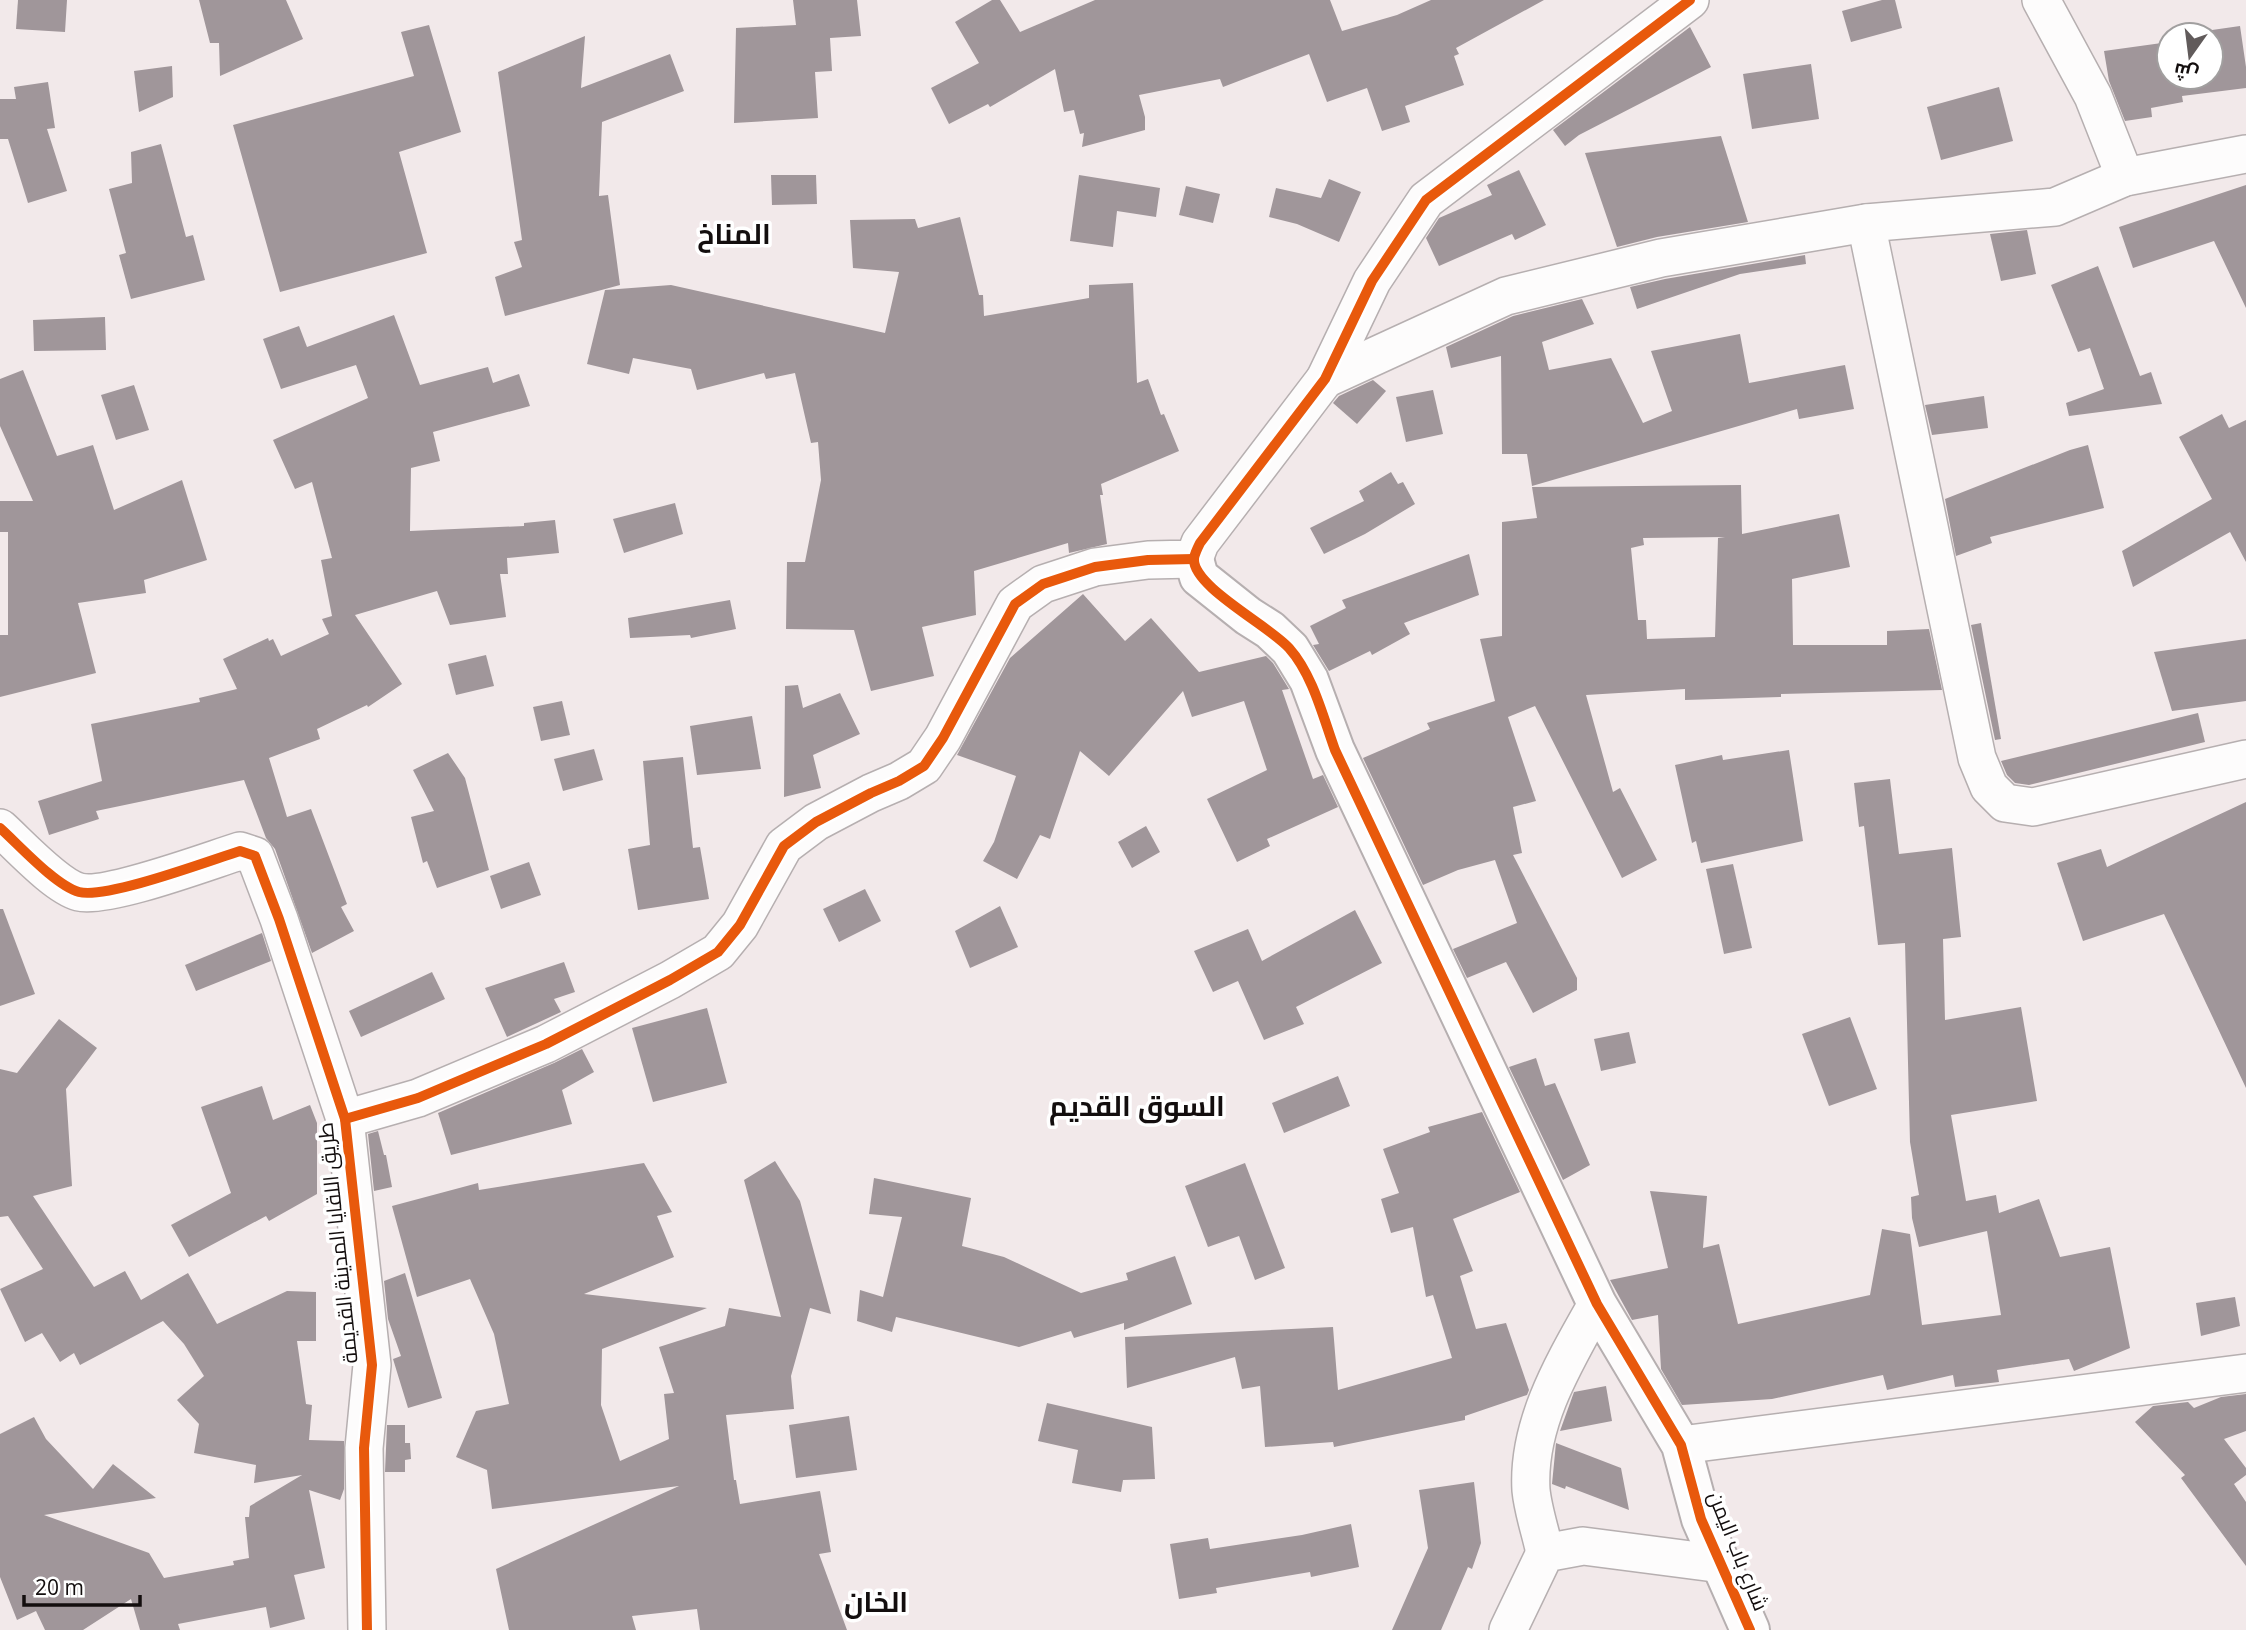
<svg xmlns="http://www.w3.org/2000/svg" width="2246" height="1630" font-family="'Open Sans',Cairo,sans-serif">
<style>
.building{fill:#a0969a;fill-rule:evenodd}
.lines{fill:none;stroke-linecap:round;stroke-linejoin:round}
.minor-casing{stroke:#b6afb0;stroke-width:40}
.tertiary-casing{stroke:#b6afb0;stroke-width:42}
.minor{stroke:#fdfcfc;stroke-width:37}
.tertiary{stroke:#fdfcfc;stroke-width:38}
.cycleway-casing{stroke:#fff;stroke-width:15}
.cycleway{stroke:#e8590c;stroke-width:10}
.labels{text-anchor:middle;stroke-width:7;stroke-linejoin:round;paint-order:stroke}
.street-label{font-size:21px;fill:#130e0e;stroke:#fff}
.district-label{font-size:28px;font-weight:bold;fill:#130e0e;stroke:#fff}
</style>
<rect width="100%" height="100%" fill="#f2e9ea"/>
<g class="building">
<polygon points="18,0 67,0 65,32 16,29"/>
<polygon points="199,0 286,0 303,39 220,76 219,43 210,43"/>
<polygon points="793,0 857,0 861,36 830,38 832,71 815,72 818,118 734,123 736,28 796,25"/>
<polygon points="992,0 1000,0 1020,32 1095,0 1330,0 1342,31 1397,15 1431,0 1544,0 1456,48 1459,54 1454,56 1464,85 1405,106 1410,122 1382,131 1367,88 1327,102 1309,54 1223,87 1220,79 1139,95 1145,117 1145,130 1082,147 1084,133 1080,134 1074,110 1064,112 1055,69 990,107 988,104 949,124 931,88 979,63 955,22"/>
<polygon points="1882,0 1895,0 1902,28 1851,42 1842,11"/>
<polygon points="429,25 461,132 399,152 427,253 280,292 233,125 414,76 401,32"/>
<polygon points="2240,26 2246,67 2246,88 2182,96 2183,102 2151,108 2152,117 2125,121 2109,81 2104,51 2169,42 2169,77 2211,77 2211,35 2191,35 2191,33"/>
<polygon points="1690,27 1711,67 1579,135 1565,146 1553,130"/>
<polygon points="585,36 581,88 670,54 684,91 602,122 599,196 608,195 620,285 505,316 495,277 522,267 514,242 522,240 498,72"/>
<polygon points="1811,64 1819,119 1752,129 1743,74"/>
<polygon points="172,66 173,97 139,112 134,71"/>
<polygon points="48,82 55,128 47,129 67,191 28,203 8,139 0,139 0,99 16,99 14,87"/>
<polygon points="1999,87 2013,141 1941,160 1927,107"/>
<polygon points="1721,136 1748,222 1657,237 1617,247 1585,153"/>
<polygon points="161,144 186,237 193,235 205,280 131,299 119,255 126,253 109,189 132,183 131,152"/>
<polygon points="1519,170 1546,225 1515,240 1512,234 1439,266 1426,238 1439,218 1492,195 1487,185"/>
<polygon points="771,175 816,175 817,204 772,205"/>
<polygon points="1079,175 1160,188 1156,217 1117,211 1113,247 1070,241"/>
<polygon points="1329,179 1361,192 1339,242 1297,224 1269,217 1276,188 1321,198"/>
<polygon points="2246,185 2246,308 2214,241 2133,268 2119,227"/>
<polygon points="1186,186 1220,194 1213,223 1179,215"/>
<polygon points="960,217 979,295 983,295 984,316 1089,298 1089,285 1133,283 1137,383 1148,379 1161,415 1164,414 1179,451 1101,484 1103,495 1100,495 1107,544 1069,553 1068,543 974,571 976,615 922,627 934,676 871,691 854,630 786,629 787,562 805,562 821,480 818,442 811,443 795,373 766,379 764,373 697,390 691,369 633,358 629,374 587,364 605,290 671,285 885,333 899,272 853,268 850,220 915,219 918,228"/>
<polygon points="2027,230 2036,274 2001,281 1990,234"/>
<polygon points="1805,255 1806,264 1740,274 1637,309 1630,287 1665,279"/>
<polygon points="2098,266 2140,376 2151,372 2162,404 2069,416 2066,403 2104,389 2090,348 2078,352 2051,285"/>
<polygon points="1582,299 1594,324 1542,342 1549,370 1611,358 1643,423 1672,411 1651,351 1740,334 1749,383 1845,365 1854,409 1799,419 1797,409 1532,486 1527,454 1502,454 1501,356 1451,368 1446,347 1513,316"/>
<polygon points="394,315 420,385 488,367 493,383 519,374 530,406 433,432 440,461 411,468 410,531 524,526 524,523 555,520 559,553 507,558 508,574 500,574 506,617 450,625 437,591 355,615 402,684 368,707 367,705 317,729 320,739 269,758 287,817 311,809 347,904 341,907 354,931 312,953 275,849 266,838 244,780 96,811 99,819 49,835 38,801 102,781 91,724 200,702 199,698 237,689 223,659 268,638 269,641 273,639 281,656 329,634 322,619 332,616 321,560 332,558 312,482 295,489 273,440 368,398 356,365 281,389 263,339 299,326 307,347"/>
<polygon points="105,317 106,350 34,351 33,320"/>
<polygon points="23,370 57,456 93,445 114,510 182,480 207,560 144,580 146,593 78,603 96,673 0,697 0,635 8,635 8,532 0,532 0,501 33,501 0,426 0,379"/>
<polygon points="1373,380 1386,391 1357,424 1333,403 1339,396"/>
<polygon points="134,385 149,430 116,440 101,395"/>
<polygon points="1433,390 1443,434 1406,442 1396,397"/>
<polygon points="1984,396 1988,428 1932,435 1925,405"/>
<polygon points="2222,414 2229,428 2246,420 2246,562 2230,532 2133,587 2122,551 2212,499 2179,437"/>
<polygon points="2088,445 2104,508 1990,537 1992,543 1956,556 1945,499 2070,450"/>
<polygon points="1391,472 1398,484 1403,482 1415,504 1365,534 1324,554 1310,528 1364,501 1359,491"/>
<path d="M1741,485L1742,534L1839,514L1850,567L1792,579L1793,645H1887V631L1929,629L1942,690L1781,694V697L1685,700V689L1586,695L1613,792L1620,788L1657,860L1622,878L1535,706L1508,717L1536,801L1513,807L1522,853L1513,855L1577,978V990L1533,1013L1506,962L1467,978L1453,949L1517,923L1495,860L1458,870L1423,885L1363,758L1430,729L1427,723L1495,701L1480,639L1502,636V522L1537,518L1532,487ZM1725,537L1718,538L1715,637L1647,639L1646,620H1638L1631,548L1644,545L1643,538Z"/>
<polygon points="675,503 683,534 624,553 613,519"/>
<polygon points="1469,554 1479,595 1404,623 1410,634 1372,655 1370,651 1329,671 1313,645 1319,644 1310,626 1346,608 1342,600"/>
<polygon points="1083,594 1125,641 1151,618 1199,672 1266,656 1273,663 1289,689 1282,690 1313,779 1323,775 1338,807 1267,839 1270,846 1237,862 1207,799 1267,770 1244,701 1192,717 1183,691 1109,776 1080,751 1050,839 1040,835 1017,879 983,861 994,842 1016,776 957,755 1010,658"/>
<polygon points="730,600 736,629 691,638 690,635 630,638 628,618"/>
<polygon points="1981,623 2001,739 1995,740 1971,625"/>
<polygon points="2246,639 2246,701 2172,711 2154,652"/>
<polygon points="486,655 494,686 456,695 448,664"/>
<polygon points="798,685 803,708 840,693 860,734 813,755 821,788 784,797 785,686"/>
<polygon points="562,701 570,735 541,741 533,707"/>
<polygon points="2198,713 2205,742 2029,785 2015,783 2007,775 2001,761"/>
<polygon points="752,716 761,769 697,775 690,726"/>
<polygon points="594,749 603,780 563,791 554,759"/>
<polygon points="1789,750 1803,841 1701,863 1696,841 1692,843 1675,765 1722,755 1723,760"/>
<polygon points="448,753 465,778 489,870 437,888 427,861 423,863 411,817 434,811 413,770"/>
<polygon points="683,757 693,848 700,847 709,899 638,910 628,849 650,845 643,761"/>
<polygon points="1890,779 1899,854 1952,848 1961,937 1943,939 1945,1020 2021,1007 2037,1101 1951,1115 1966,1201 1996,1195 1999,1213 2039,1199 2060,1257 2110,1247 2130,1348 2074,1371 2069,1359 1997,1370 1999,1382 1955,1387 1953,1375 1887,1390 1883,1375 1772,1399 1682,1405 1661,1369 1658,1315 1632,1320 1610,1280 1668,1268 1650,1191 1707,1196 1703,1248 1719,1244 1738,1324 1870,1295 1882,1229 1910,1234 1922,1325 2001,1315 1987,1231 1919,1247 1912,1218 1911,1197 1919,1195 1910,1142 1905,943 1878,945 1864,826 1859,827 1854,783"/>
<polygon points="2246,802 2246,1088 2164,914 2083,941 2057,863 2101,849 2107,867"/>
<polygon points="1146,826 1160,852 1132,868 1118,842"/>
<polygon points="529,862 541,895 501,909 490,876"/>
<polygon points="1733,864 1752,948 1724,954 1706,869"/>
<polygon points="865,889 881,921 839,942 823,909"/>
<polygon points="1000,906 1018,947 970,968 955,931"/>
<polygon points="0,909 3,909 35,994 0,1006"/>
<polygon points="1355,910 1382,963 1296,1007 1304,1024 1264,1040 1238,981 1213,992 1194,951 1248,929 1262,961"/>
<polygon points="262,933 271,961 196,991 185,965"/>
<polygon points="564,962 575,992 554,999 561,1012 507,1037 485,988"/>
<polygon points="432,972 445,999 361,1037 349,1011"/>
<polygon points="707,1008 727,1083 653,1102 632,1028"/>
<polygon points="1850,1017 1877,1089 1829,1106 1802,1034"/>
<polygon points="59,1019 97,1048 66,1089 72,1186 33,1196 94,1287 125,1271 141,1300 188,1273 217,1324 287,1291 316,1292 316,1341 297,1341 306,1404 312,1405 309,1440 344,1441 344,1489 340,1500 309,1490 325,1568 294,1575 305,1619 270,1628 266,1607 178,1624 180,1630 140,1630 131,1599 83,1630 45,1630 36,1611 17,1620 0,1577 0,1434 34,1417 46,1439 93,1489 113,1464 156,1498 44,1515 149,1553 164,1578 234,1565 233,1561 249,1558 245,1517 249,1517 250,1506 302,1475 254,1483 256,1465 194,1453 199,1424 177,1400 204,1376 184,1344 163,1321 80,1365 74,1353 60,1362 42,1333 25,1342 0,1289 43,1269 8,1216 0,1217 0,1069 17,1073"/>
<polygon points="1629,1032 1636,1063 1601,1071 1594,1039"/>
<polygon points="582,1049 594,1072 562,1090 572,1124 451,1155 438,1113 554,1063"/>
<polygon points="1536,1058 1545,1086 1555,1083 1590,1165 1563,1180 1509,1067"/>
<polygon points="1338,1076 1350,1106 1284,1133 1272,1103"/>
<polygon points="262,1086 273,1120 310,1105 317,1123 317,1194 269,1221 266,1216 189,1257 171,1225 231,1193 201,1107"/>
<polygon points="1482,1112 1520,1192 1453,1219 1473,1271 1460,1276 1476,1329 1506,1323 1529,1390 1527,1395 1465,1416 1465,1420 1334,1447 1333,1442 1265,1447 1260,1386 1242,1389 1235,1357 1127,1388 1125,1337 1333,1327 1338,1390 1452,1358 1433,1295 1426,1297 1413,1227 1391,1233 1381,1199 1399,1193 1383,1149 1430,1132 1428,1127"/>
<polygon points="378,1131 384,1155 386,1155 392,1187 374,1191 368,1134"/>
<polygon points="775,1161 800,1201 831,1314 810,1308 791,1376 794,1409 726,1415 734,1480 736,1480 740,1504 820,1491 831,1552 819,1554 847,1630 700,1630 697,1609 632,1616 636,1630 509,1630 496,1569 679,1486 492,1509 487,1470 456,1457 476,1411 509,1404 494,1334 470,1279 417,1297 392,1206 478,1183 479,1190 644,1163 672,1212 657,1216 674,1257 584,1294 707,1308 602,1349 601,1405 620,1461 669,1439 664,1394 674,1393 659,1347 725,1326 729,1308 781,1317 744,1180"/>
<polygon points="1245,1163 1285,1268 1255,1280 1239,1236 1208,1247 1185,1186"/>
<polygon points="874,1178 971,1198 962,1246 1004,1257 1081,1293 1128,1280 1126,1273 1175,1256 1192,1304 1124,1330 1124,1323 1074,1338 1071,1331 1019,1347 896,1317 892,1332 857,1321 860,1290 883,1297 902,1217 869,1214"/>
<polygon points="405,1273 442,1398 408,1408 393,1359 401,1356 388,1319 384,1281"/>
<polygon points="2235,1297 2240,1326 2201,1336 2196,1303"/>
<polygon points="1606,1386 1612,1421 1560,1431 1574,1392"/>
<polygon points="2246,1394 2246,1431 2224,1439 2246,1468 2246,1475 2234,1484 2246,1502 2246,1566 2181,1478 2185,1475 2135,1422 2153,1406 2188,1402 2194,1408 2221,1397"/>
<polygon points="1047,1403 1152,1427 1155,1479 1123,1480 1121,1492 1072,1483 1078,1450 1038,1441"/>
<polygon points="849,1416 857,1470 796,1478 789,1425"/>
<polygon points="387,1425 405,1425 405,1443 410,1443 411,1459 405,1460 405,1472 385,1472"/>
<polygon points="1556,1443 1621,1468 1629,1510 1566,1486 1565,1489 1552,1484"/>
<polygon points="1474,1482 1481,1543 1472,1569 1468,1567 1441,1630 1392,1630 1428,1548 1419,1490"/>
<polygon points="1351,1524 1359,1567 1311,1577 1310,1572 1216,1588 1217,1593 1179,1599 1170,1544 1208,1538 1210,1549 1302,1535"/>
</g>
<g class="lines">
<defs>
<g id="minor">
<polyline points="2041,0 2093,96 2125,177"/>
<polyline points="1866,223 1977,758 1989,787 2005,803 2033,807 2246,759"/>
<polyline points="1325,379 1506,296 1661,258 1866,223 2055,207 2125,177 2246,154"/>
<path d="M0,828C19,845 56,886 79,892C107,899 208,861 240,851L255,856L279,919L345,1119L372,1365L364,1448L367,1630"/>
<polyline points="345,1119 418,1098 546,1044 670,980 718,952 740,925 784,846 816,822 871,793 899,781 924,766 943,738 1015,604 1043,584 1095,567 1148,560 1194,559 1200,543 1325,379 1372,281 1426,200 1690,0"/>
<polyline points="1681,1445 2246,1373"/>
<path d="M1545,1553C1541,1533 1533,1511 1531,1490C1527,1423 1565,1361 1597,1304"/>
<polyline points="1508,1630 1545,1553 1583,1546 1722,1564"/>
</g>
<polyline id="tertiary" points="1194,559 1199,577 1248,616 1270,630 1290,649 1309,680 1335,750 1597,1304 1681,1445 1701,1519 1750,1630"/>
</defs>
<use href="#minor" class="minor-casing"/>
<use href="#tertiary" class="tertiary-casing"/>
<use href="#minor" class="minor"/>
<use href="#tertiary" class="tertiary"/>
<defs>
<g id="cycleway">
<path d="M1690,0L1426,200L1372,281L1325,379L1200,543C1198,547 1195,553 1194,558C1191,586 1270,626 1289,648C1313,675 1323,717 1335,750L1597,1304L1681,1445L1701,1519L1750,1630"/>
<path d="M0,828C19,845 56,886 79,892C107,899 208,861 240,851L255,856L279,919L345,1119L372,1365L364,1448L367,1630"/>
<polyline points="345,1119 418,1098 546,1044 670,980 718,952 740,925 784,846 816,822 871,793 899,781 924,766 943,738 1015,604 1043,584 1095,567 1148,560 1194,559"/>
</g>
</defs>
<use href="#cycleway" class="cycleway-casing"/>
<use href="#cycleway" class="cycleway"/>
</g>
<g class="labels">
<g class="street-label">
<text transform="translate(338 1243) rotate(-96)" y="7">طريق اللقايا المدينة القديمة</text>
<text transform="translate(1738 1551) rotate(68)" y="7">شارع باب اليمن</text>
</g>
<g class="district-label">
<text x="734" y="244">المناخ</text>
<text x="1137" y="1116">السوق القديم</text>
<text x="876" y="1612">الخان</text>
</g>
</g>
<g transform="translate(2190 56) rotate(194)"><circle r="33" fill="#ffffff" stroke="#a19f9f" stroke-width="2"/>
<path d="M0-5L12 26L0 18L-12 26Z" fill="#615b5b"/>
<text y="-10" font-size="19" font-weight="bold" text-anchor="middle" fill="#130e0e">ش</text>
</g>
<path d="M24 1595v10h116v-10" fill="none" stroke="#130e0e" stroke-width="3.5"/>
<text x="35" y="1595" font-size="21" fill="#130e0e" stroke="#ffffff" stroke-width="5" paint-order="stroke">20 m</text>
</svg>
